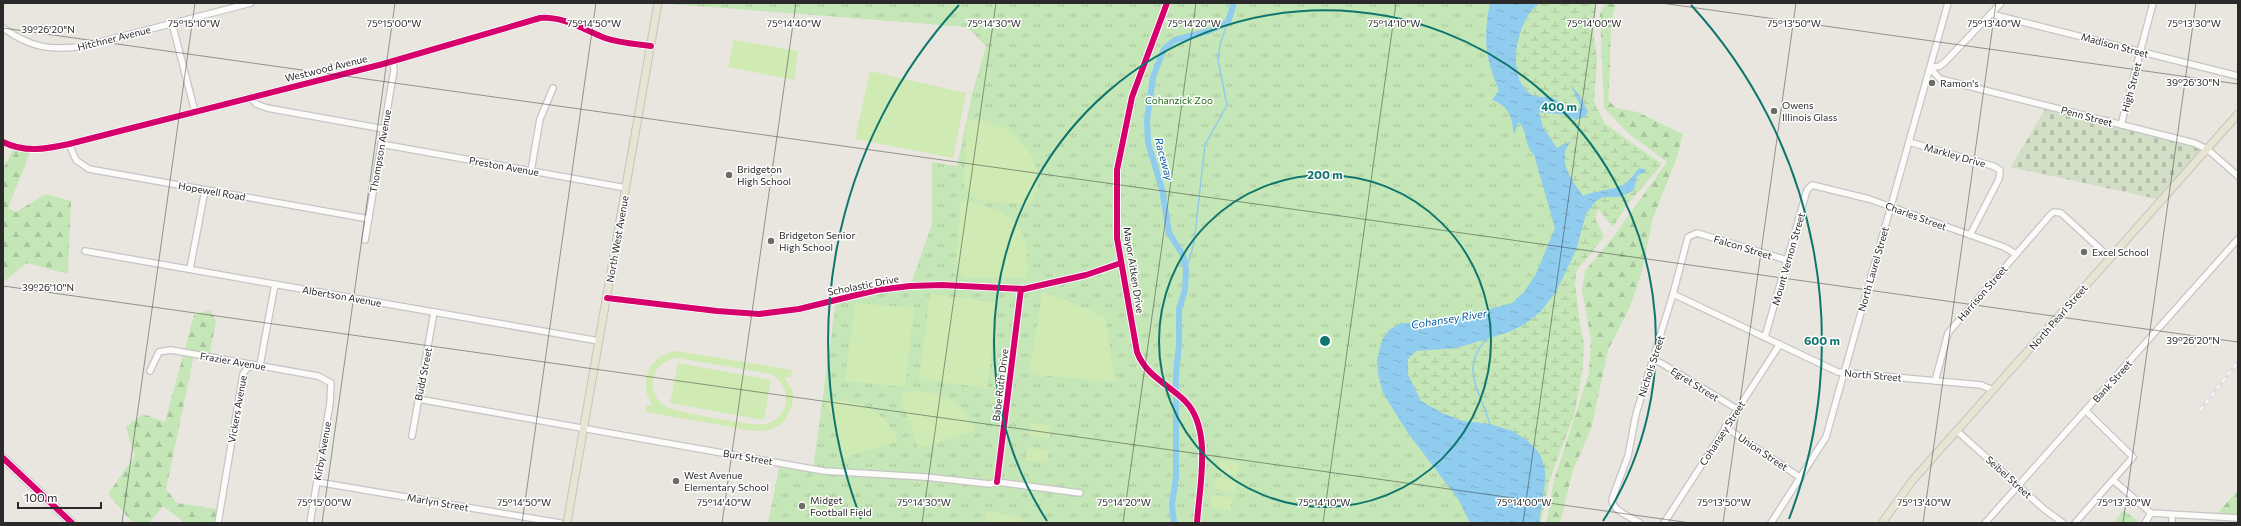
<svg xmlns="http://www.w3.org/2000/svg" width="2241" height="526" font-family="Commissioner,sans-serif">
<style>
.forest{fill:url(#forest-firs)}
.wetland{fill:url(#wetland-marsh)}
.cemetery{fill:url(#cemetery-stones)}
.park{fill:url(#park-tufts)}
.pitch{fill:#d0eab4;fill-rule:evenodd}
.water{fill:url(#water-ripples)}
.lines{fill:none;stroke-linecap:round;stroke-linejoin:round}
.stream{stroke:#8fccee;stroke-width:1.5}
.canal{stroke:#8fccee;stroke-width:6}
.minor-casing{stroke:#c6c5c5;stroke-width:8}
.major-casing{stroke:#c4c4c1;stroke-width:9}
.highway-casing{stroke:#c4c4c1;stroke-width:10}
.minor{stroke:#fcfbfa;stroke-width:5.5}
.major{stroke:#e7e4d2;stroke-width:7}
.highway{stroke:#e9dfd3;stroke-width:8}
.rail-casing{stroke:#dddedf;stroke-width:3}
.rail{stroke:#fff;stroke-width:1.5;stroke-dasharray:4.5;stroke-linecap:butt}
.cycleway-casing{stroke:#fff;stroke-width:8}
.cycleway{stroke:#d6006c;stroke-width:6}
.ticks{fill:none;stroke:#2a2a2a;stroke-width:1;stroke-opacity:0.45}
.ring{fill:none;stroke:#0f766e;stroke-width:2}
.poi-dot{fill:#6d6c69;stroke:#fff;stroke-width:1.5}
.labels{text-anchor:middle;stroke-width:3;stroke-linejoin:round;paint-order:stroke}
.street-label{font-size:10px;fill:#2a2a2a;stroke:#fff}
.poi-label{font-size:10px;fill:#2a2a2a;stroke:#fff;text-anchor:start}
.park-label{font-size:10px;fill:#1f6b17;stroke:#fff}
.water-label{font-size:11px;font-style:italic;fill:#075ca1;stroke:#fff}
.ticks-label{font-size:10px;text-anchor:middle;fill:#2a2a2a;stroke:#fff;stroke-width:3;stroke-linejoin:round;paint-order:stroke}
.centre{fill:#0f766e;stroke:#fff;stroke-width:2}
.ring-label{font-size:12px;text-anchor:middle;font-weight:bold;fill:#0f766e;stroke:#fff;stroke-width:3;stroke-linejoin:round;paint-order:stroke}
</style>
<defs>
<pattern id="forest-firs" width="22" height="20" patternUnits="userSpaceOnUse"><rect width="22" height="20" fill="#c5e6b6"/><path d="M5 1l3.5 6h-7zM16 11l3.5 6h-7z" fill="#a9c59d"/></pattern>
<pattern id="wetland-marsh" width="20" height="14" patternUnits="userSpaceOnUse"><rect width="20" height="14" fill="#c5e6b6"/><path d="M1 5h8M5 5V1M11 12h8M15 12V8" fill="none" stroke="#a9c59d"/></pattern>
<pattern id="cemetery-stones" width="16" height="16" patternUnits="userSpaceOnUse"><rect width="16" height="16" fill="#d2dec6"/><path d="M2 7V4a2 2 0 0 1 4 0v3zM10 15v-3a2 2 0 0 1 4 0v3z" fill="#b4bfaa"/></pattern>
<pattern id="park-tufts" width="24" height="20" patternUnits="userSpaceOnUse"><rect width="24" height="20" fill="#c5e6b6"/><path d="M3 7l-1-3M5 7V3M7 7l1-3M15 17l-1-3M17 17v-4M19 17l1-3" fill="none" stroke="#a9c59d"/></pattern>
<pattern id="water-ripples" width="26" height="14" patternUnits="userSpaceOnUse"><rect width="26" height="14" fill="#8fccee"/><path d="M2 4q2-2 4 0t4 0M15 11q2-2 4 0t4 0" fill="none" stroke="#7cafcc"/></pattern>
</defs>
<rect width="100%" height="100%" fill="#e9e6df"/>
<g class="forest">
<path d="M1605,3H1616C1607,34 1612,68 1608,100L1616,108L1637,112L1683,134L1676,160L1653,218L1641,275L1630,307L1608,350L1591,429L1573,470L1560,523H1546L1554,480L1589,373L1591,339L1582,291L1585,271L1614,236L1667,162L1629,134L1604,108L1600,14Z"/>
<polygon points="15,146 31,150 8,208 16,212 46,194 71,201 68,274 27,263 3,282 3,169"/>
<polygon points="210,310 216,321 209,357 194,355 166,489 177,503 222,510 220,523 185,523 163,506 149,523 133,523 108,494 135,456 126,427 143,414 165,422 194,315"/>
<polygon points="2238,490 2238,517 2216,515"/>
</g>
<polygon class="wetland" points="1486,3 1596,3 1593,30 1597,60 1594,101 1605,124 1662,164 1627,205 1613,227 1598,209 1595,218 1604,237 1577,270 1575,283 1579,317 1584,343 1583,367 1575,412 1549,482 1541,523 1472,523 1386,339"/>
<polygon class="cemetery" points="2047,106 2207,149 2161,200 2011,167"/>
<g class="park">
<polygon points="658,3 1526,3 1504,42 1570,228 1522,312 1400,339 1391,364 1511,523 768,523 780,463 813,469 836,300 910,286 932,224 932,162 957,166 972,94 986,46 967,27"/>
<polygon points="2123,510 2138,521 2137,523 2114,523"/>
</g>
<g class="pitch">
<polygon points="734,40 798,51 794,80 728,67"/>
<polygon points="870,71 966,93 953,158 855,139"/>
<path d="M967,119C981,121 997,123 1009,131C1031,147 1049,179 1030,203C1008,202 974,209 964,185Z"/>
<path d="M961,200C987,205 1016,212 1025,241C1028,252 1027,266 1028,278H968L961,275L956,259Z"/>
<polygon points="1042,293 1050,294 1105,317 1115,381 1038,375 1030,371"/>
<polygon points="930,294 997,303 987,388 919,379"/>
<polygon points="855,303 914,308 905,387 845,381"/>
<path d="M677,351L792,370L791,377H785L793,392L792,407L783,423L770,430L754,431L645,412L647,405L653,406C637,383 649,354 677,351ZM677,358L771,374C780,380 787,388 786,399C786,411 777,421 766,424C754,427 685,413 669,408C644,397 649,361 677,358Z"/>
<polygon points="678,363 771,380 764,420 670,403"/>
<path d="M913,391C945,392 962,401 975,431L918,448L900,394Z"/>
<path d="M839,400C867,403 887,414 898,441L843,458L827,402Z"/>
<polygon points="1031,423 1052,426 1050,438 1029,435"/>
<polygon points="1028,448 1049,451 1047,463 1026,460"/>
<polygon points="1219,460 1240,463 1237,476 1217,472"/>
<polygon points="1216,477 1237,481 1234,493 1214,489"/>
<polygon points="1212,494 1233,498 1230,511 1210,507"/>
<polygon points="987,511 1018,517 1026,523 985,523"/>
</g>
<path class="water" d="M1490,3H1540C1517,18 1507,70 1526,90C1537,101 1543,95 1552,98C1560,101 1567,108 1577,110L1581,107L1570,84L1580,96L1588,112L1585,116L1576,120L1567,115L1539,112L1543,127L1557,148L1571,141C1555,160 1572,179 1583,196C1596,190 1611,191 1623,185C1629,182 1635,173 1639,168L1647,170L1637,176L1634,190L1620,197H1603L1596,201L1586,214L1576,250L1556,292L1541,311L1525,324L1509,332L1457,348L1416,351L1408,359V375L1421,401L1442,413L1463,421L1490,424L1513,431L1528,441L1540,454L1545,469V483L1539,523H1470L1458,499L1408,433L1383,393L1378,374L1377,360L1382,340L1389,330L1401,323H1438L1512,303L1524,292L1536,274L1555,228L1534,155C1523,143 1529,135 1519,122L1514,134C1512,117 1509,106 1492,100L1499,90C1485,59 1483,36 1490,3Z"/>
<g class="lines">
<g class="stream">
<polyline points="1186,270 1194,243 1205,145 1227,105 1218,60 1220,44 1228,22"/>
<path d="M1487,339C1458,369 1481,391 1490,425"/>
</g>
<polyline class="canal" points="1174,523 1172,504 1176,477 1176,374 1179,344 1179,309 1185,290 1186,270 1183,255 1169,233 1162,189 1148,143 1147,120 1153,77 1164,49 1175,40 1209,31 1228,22 1234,3"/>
<defs>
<g id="minor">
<path d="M1167,3L1132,97L1117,170V238L1137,352C1146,376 1168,384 1185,401C1213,429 1199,488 1197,523"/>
<polyline points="2001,3 1945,62 1940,66 1930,68 1940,79 2194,143 2207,149 2238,176"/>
<polyline points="1991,14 2238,76"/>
<polyline points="172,23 195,112"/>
<path d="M3,28C31,48 51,51 85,46L251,3"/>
<polyline points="251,97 256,104 267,108 384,129"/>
<polyline points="2121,125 2153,3"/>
<path d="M3,142C25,153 46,149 69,144L383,64L540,18C564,16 584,30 605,38C619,43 636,44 651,46"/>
<polyline points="1909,142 1993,166 2000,170 1999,179 1970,235"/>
<polyline points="69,144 76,160 89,169 369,219"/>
<polyline points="381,144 626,188"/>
<polyline points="531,171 540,119 553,88"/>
<polyline points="365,240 394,70 393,61"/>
<polyline points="85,251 599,341"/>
<polyline points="190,269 205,190"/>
<polyline points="1673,294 1838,372 1981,385 1993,390"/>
<polyline points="607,298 717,311 759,314 799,309 877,290 910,286 942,285 1024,289 1086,275 1121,263"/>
<polyline points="1765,337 1807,190 1812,185 1869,199 2004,247 2016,254"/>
<polyline points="1653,360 1661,363 1737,409"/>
<polyline points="150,371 159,352 171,350 318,376 331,383 330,403 310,523"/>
<polyline points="1935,381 1948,333 2051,214 2054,212 2061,213 2110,258"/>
<polyline points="418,399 824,471 925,477 990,484 997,482 1080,493"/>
<polyline points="1725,427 1801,478"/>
<polyline points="1957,431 2044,509 2063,523"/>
<polyline points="412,436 434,312"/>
<polyline points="2113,480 2151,513 2238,518"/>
<polyline points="317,482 560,523"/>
<polyline points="997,482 1021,289"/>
<polyline points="218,523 243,374 248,367 260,365 275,284"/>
<path d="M1640,523C1631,517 1612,511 1612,499L1628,456L1636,414L1673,294L1688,237L1697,233L1787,260"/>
<polyline points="1664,523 1780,344"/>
<polyline points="1771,523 1826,437 1948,3"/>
<polyline points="1985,523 2238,239"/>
<polyline points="2075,523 2133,457 2086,411"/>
<polyline points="2145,523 2151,513"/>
<polyline points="2172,523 2172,515"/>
</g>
<g id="major">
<polyline points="567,523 658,3"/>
<polyline points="1882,523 1912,481 2238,114"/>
</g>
<polyline id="highway" points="3,458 72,523"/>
</defs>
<use href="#minor" class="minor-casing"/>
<use href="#major" class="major-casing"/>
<use href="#highway" class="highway-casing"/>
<use href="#minor" class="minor"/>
<use href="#major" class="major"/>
<use href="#highway" class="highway"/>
<defs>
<polyline id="rail" points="2200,410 2238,362"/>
</defs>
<use href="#rail" class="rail-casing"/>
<use href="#rail" class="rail"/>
<defs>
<g id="cycleway">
<path d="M1167,3L1132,97L1117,170V238L1137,352C1146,376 1168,384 1185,401C1213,429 1199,488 1197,523"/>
<path d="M3,142C25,153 46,149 69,144L383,64L540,18C564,16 584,30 605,38C619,43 636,44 651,46"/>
<polyline points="607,298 717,311 759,314 799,309 877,290 910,286 942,285 1024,289 1086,275 1121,263"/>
<polyline points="3,458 72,523"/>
<polyline points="997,482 1021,289"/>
</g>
</defs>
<use href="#cycleway" class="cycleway-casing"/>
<use href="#cycleway" class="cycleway"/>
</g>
<path class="ticks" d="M1661,3L2238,84M3,28L2238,342M3,286L1691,523M122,523L195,3M322,523L395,3M522,523L596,3M722,523L796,3M922,523L996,3M1123,523L1196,3M1323,523L1396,3M1523,523L1596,3M1723,523L1796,3M1923,523L1996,3M2123,523L2196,3"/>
<g class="ring">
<circle cx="1325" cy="341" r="166"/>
<path d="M1047 521A331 331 0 1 1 1603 521"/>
<path d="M861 519A497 497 0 0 1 959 5M1691 5A497 497 0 0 1 1789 519"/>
</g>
<g class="poi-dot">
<circle cx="1932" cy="83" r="4"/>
<circle cx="1774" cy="111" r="4"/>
<circle cx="729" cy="175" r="4"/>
<circle cx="771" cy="241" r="4"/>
<circle cx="2084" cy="252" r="4"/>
<circle cx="676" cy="481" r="4"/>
<circle cx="802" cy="506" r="4"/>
</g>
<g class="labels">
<g class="street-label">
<text transform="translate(114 38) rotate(-14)" y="4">Hitchner Avenue</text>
<text transform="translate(2115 45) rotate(15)" y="4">Madison Street</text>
<text transform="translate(326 68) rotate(-14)" y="4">Westwood Avenue</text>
<text transform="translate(2131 87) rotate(-75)" y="4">High Street</text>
<text transform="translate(2087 116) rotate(15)" y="4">Penn Street</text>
<text transform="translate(380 151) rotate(-80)" y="4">Thompson Avenue</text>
<text transform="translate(1955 155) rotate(16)" y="4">Markley Drive</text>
<text transform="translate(504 166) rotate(10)" y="4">Preston Avenue</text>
<text transform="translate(212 191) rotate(10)" y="4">Hopewell Road</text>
<text transform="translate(1916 216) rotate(20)" y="4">Charles Street</text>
<text transform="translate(617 239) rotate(-80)" y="4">North West Avenue</text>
<text transform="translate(1743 247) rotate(17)" y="4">Falcon Street</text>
<text transform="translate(1788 259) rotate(-74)" y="4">Mount Vernon Street</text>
<text transform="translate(1873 269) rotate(-74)" y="4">North Laurel Street</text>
<text transform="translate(1134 270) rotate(81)" y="4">Mayor Aitken Drive</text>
<text transform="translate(863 285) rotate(-11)" y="4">Scholastic Drive</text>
<text transform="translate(1982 293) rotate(-49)" y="4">Harrison Street</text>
<text transform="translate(342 296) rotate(10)" y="4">Albertson Avenue</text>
<text transform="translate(2058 317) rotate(-49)" y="4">North Pearl Street</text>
<text transform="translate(233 361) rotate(10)" y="4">Frazier Avenue</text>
<text transform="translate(1651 366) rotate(-72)" y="4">Nichols Street</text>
<text transform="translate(423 374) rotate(-79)" y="4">Budd Street</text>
<text transform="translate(1873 375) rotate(5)" y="4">North Street</text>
<text transform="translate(2112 381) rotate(-48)" y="4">Bank Street</text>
<text transform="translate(1695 384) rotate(32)" y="4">Egret Street</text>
<text transform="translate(1000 385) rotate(-83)" y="4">Babe Ruth Drive</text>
<text transform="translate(237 409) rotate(-80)" y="4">Vickers Avenue</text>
<text transform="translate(1722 433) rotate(-57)" y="4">Cohansey Street</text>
<text transform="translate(322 451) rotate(-80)" y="4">Kirby Avenue</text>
<text transform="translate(1763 452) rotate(34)" y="4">Union Street</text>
<text transform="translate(748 457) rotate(10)" y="4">Burt Street</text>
<text transform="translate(2009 477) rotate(42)" y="4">Seibel Street</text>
<text transform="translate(438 502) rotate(10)" y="4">Marlyn Street</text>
</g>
<g class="poi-label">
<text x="1940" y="87">Ramon's</text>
<text x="1782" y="109">Owens<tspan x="1782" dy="12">Illinois Glass</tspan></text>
<text x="737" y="173">Bridgeton<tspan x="737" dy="12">High School</tspan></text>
<text x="779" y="239">Bridgeton Senior<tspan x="779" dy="12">High School</tspan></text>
<text x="2092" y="256">Excel School</text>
<text x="684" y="479">West Avenue<tspan x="684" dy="12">Elementary School</tspan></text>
<text x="810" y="504">Midget<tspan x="810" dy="12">Football Field</tspan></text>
</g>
<g class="park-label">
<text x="1179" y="104">Cohanzick Zoo</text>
</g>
<g class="water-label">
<text transform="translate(1164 159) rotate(75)" y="4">Raceway</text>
<text transform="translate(1449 319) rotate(-9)" y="4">Cohansey River</text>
</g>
</g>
<g class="ticks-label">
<text x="194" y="27">75°15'10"W</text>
<text x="394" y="27">75°15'00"W</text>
<text x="594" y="27">75°14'50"W</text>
<text x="794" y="27">75°14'40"W</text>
<text x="994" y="27">75°14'30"W</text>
<text x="1194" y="27">75°14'20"W</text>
<text x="1394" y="27">75°14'10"W</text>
<text x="1594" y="27">75°14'00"W</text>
<text x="1794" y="27">75°13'50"W</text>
<text x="1994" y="27">75°13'40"W</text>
<text x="2194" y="27">75°13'30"W</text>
<text x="48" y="33">39°26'20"N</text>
<text x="2193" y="86">39°26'30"N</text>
<text x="48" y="291">39°26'10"N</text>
<text x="2193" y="344">39°26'20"N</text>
<text x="324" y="506">75°15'00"W</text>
<text x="524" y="506">75°14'50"W</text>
<text x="724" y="506">75°14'40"W</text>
<text x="924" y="506">75°14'30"W</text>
<text x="1124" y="506">75°14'20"W</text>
<text x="1324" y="506">75°14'10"W</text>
<text x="1524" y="506">75°14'00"W</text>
<text x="1724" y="506">75°13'50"W</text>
<text x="1924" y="506">75°13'40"W</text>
<text x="2124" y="506">75°13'30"W</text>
</g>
<circle cx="1325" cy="341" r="6" class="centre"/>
<g class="ring-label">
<text x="1559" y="111">400 m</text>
<text x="1325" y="179">200 m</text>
<text x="1822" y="345">600 m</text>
</g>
<rect width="2241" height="526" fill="none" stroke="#2a2a2a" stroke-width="8"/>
<path d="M18 502v6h83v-6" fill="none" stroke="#2a2a2a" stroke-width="2"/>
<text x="24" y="502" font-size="12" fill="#2a2a2a" stroke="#ffffff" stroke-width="3" paint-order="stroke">100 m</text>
</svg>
